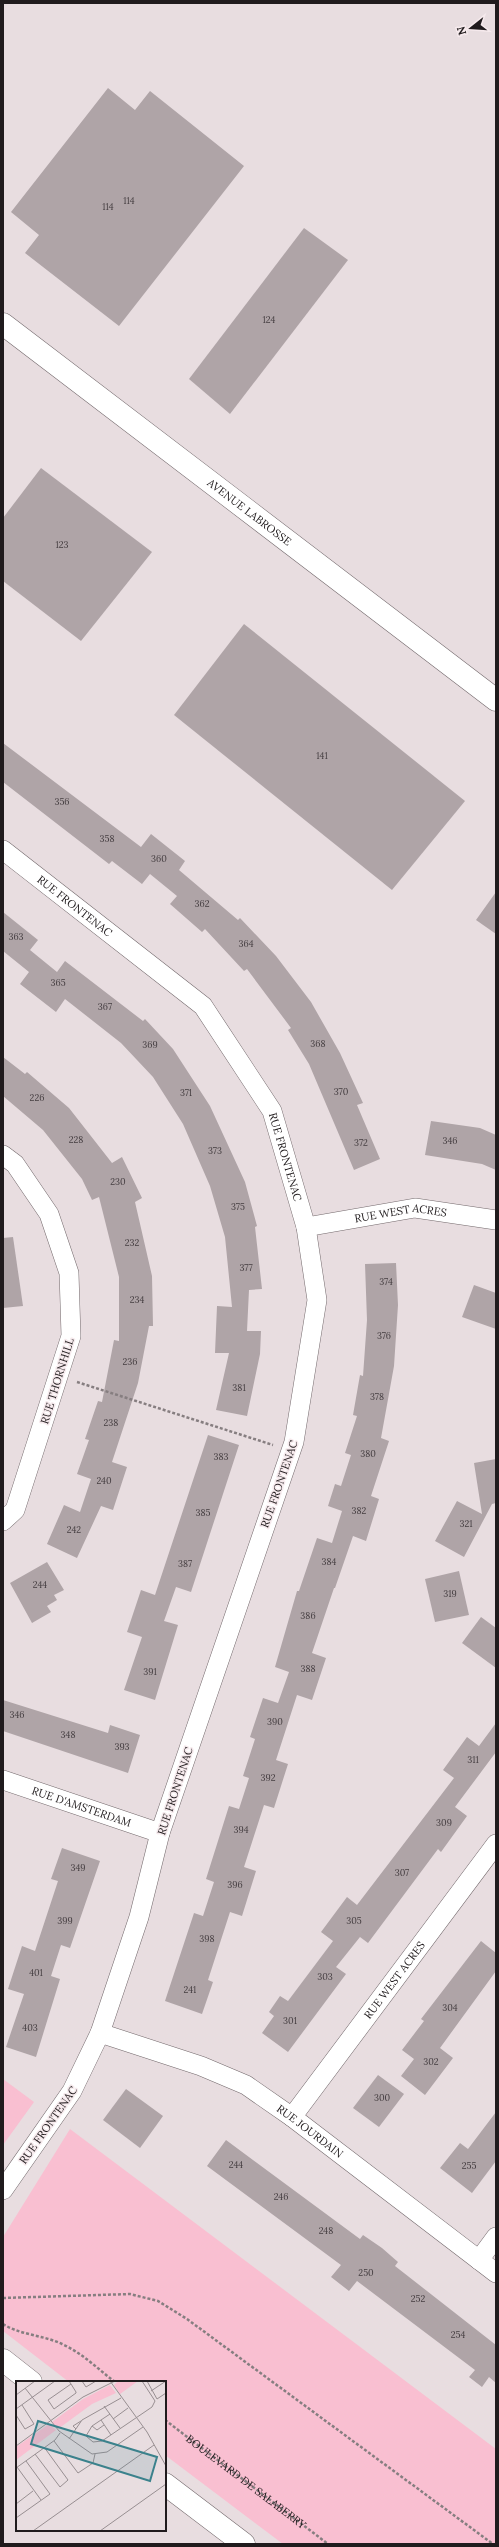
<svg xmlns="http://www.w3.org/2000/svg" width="499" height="2547" font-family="Lora,serif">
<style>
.green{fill:#f9bfd1}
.building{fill:#afa4a7}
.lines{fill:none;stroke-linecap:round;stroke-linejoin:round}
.minor-casing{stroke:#73696c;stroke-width:20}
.tertiary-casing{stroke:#73696c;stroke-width:23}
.path{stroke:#867e80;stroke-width:2.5;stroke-dasharray:3 2;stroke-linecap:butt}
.minor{stroke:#fff;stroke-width:19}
.tertiary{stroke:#fff;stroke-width:22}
.labels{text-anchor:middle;stroke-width:3;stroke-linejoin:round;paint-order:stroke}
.number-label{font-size:9px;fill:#443d40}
.street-label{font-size:11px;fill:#201b1d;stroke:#f6eaed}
.inset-road{fill:none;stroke:#988f92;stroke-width:1}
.view{fill:#3b828c;fill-opacity:0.15;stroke:#3b828c;stroke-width:2}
.inset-edge{fill:none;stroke:#201b1d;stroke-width:2}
</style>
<rect width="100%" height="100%" fill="#e8dde0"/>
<g class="green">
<polygon points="3,2079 34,2102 3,2145"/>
<polygon points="70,2129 496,2449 496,2544 283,2544 165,2455 165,2382 69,2382 3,2331 3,2237"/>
</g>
<g class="building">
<polygon points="108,88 135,110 150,91 244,166 119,326 25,253 39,235 11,212"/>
<polygon points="304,228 348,260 230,414 189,379"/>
<polygon points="41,468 152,552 81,641 3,581 3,518"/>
<polygon points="244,624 465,801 392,890 174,715"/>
<polygon points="3,743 141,847 151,834 185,861 179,870 238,920 240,918 276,956 311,1002 340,1053 363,1103 357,1105 380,1159 354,1170 309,1064 288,1030 291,1028 247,969 244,971 205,929 202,932 170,904 177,896 150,874 142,884 112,861 109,864 3,782"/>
<polygon points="496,892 496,934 476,920"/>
<polygon points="3,912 38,940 30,950 57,972 65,961 143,1021 145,1019 173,1049 210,1106 245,1182 257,1226 255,1227 262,1289 249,1290 247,1331 261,1331 260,1354 247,1416 216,1410 229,1353 215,1353 217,1306 232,1307 225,1237 210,1186 183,1124 153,1077 121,1043 65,999 56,1012 20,984 29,972 3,951"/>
<polygon points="3,1057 25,1074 27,1072 69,1108 112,1163 122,1157 142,1198 135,1202 152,1276 153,1326 149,1326 138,1383 112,1462 127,1467 113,1510 101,1506 77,1558 47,1544 64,1505 80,1512 91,1479 77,1474 89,1440 85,1439 98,1401 102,1402 114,1340 119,1341 119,1277 99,1197 92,1200 82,1179 43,1130 3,1096"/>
<polygon points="431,1121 480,1128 496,1135 496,1170 482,1164 425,1155"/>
<polygon points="13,1237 23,1306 3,1308 3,1238"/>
<polygon points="396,1263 398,1305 394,1366 381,1438 389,1441 371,1496 379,1499 366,1541 353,1536 335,1588 334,1588 312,1653 326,1658 312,1700 297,1695 276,1760 288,1764 274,1808 264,1805 244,1867 256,1871 242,1916 230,1912 208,1980 213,1982 202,2014 165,2001 194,1913 203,1916 214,1882 206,1879 229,1806 239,1809 249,1778 243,1776 255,1739 250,1737 263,1698 278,1703 289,1672 275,1667 297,1591 299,1591 317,1538 332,1543 342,1511 328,1506 335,1484 341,1486 351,1455 345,1453 357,1416 353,1415 360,1375 363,1376 367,1320 365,1264"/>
<polygon points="474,1285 496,1293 496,1329 462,1317"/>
<polygon points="208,1435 239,1445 191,1592 176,1587 164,1621 178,1625 155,1700 124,1690 142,1637 127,1632 141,1590 155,1595"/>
<polygon points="496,1459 496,1503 492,1504 464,1557 435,1541 457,1501 482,1514 474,1463"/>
<polygon points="47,1562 64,1590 54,1595 57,1600 47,1606 51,1612 32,1623 10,1583"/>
<polygon points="459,1571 469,1615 435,1622 425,1579"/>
<polygon points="481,1617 496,1628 496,1668 462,1643"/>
<polygon points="3,1700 108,1733 110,1725 140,1735 128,1773 3,1731"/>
<polygon points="496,1723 496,1752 455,1807 467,1816 441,1852 438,1849 368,1943 360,1937 336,1967 346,1974 288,2052 262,2033 274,2016 269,2012 280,1996 288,2001 333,1941 321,1932 347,1897 357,1905 454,1778 443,1770 467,1737 479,1746"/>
<polygon points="62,1848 100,1861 70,1948 61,1945 51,1976 60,1979 36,2057 6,2047 24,1994 8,1989 22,1946 35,1951 58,1881 51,1879"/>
<polygon points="481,1941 496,1953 496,1971 440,2048 453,2058 425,2095 401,2076 414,2059 402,2050 424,2021 421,2019"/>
<polygon points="378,2075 404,2094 379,2127 353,2108"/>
<polygon points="126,2089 163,2116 140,2148 103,2120"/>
<polygon points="496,2112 496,2161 472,2193 440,2168 460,2143 468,2149"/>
<polygon points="226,2140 360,2239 363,2235 382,2248 398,2262 395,2266 496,2345 496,2383 489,2377 482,2387 469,2377 475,2370 357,2281 349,2291 331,2277 341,2265 207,2166"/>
</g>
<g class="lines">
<defs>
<g id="minor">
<path id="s2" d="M3,850L203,1006L272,1111L306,1227L317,1300L294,1442L160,1833L139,1917L100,2033L72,2091L3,2190"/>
<polyline points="3,1155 15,1164 49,1214 69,1273 71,1336 15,1510 3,1521"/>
<path id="s3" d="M306,1227L415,1208L496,1220"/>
<path id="s4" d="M3,1780L160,1833"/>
<path id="s5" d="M100,2033L201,2066L246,2085L292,2117L496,2273"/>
<path id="s6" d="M292,2117L496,1844"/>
<polyline points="479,2260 496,2237"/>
</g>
<g id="tertiary">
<path id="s7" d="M3,324L496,700"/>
<polyline points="3,2360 31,2382"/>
<polyline points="165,2484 244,2544"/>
</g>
</defs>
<use href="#minor" class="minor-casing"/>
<use href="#tertiary" class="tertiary-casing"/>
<g class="path">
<polyline points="77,1382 273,1445"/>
<polyline points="3,2298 130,2294 158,2301 187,2319 493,2544"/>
<path d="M3,2324C20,2335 43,2335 62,2344C82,2353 98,2369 115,2382"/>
<path id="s1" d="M165,2420L328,2544"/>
</g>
<use href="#minor" class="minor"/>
<use href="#tertiary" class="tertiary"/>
</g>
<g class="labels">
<g class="number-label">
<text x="129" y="204">114</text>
<text x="108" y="210">114</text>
<text x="269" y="323">124</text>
<text x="62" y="548">123</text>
<text x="322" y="759">141</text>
<text x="62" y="805">356</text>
<text x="107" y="842">358</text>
<text x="159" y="862">360</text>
<text x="202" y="907">362</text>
<text x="16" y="940">363</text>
<text x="246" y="947">364</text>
<text x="58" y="986">365</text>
<text x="105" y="1010">367</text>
<text x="318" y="1047">368</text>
<text x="150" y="1048">369</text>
<text x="341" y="1095">370</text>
<text x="186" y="1096">371</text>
<text x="37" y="1101">226</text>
<text x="76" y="1143">228</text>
<text x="450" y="1144">346</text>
<text x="361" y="1146">372</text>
<text x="215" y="1154">373</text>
<text x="118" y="1185">230</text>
<text x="238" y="1210">375</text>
<text x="132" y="1246">232</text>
<text x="246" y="1271">377</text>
<text x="386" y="1285">374</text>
<text x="137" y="1303">234</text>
<text x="384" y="1339">376</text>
<text x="130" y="1365">236</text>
<text x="239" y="1391">381</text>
<text x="377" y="1400">378</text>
<text x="111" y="1426">238</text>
<text x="368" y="1457">380</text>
<text x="221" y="1460">383</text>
<text x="104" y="1484">240</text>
<text x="359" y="1514">382</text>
<text x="203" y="1516">385</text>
<text x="466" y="1527">321</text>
<text x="74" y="1533">242</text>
<text x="329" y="1565">384</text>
<text x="185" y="1567">387</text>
<text x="40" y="1588">244</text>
<text x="450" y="1597">319</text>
<text x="308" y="1619">386</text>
<text x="308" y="1672">388</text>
<text x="150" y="1675">391</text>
<text x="17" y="1718">346</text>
<text x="275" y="1725">390</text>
<text x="68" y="1738">348</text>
<text x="122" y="1750">393</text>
<text x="473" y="1763">311</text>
<text x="268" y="1781">392</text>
<text x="444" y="1826">309</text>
<text x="241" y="1833">394</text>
<text x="78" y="1871">349</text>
<text x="402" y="1876">307</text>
<text x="235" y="1888">396</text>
<text x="65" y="1924">399</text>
<text x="354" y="1924">305</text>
<text x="207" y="1942">398</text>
<text x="36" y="1976">401</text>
<text x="325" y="1980">303</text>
<text x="190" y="1993">241</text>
<text x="450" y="2011">304</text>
<text x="290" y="2024">301</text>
<text x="30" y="2031">403</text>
<text x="431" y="2065">302</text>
<text x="382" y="2101">300</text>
<text x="236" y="2168">244</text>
<text x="469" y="2169">255</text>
<text x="281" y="2200">246</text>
<text x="326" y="2234">248</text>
<text x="366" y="2276">250</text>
<text x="418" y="2302">252</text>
<text x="458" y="2338">254</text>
</g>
<g class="street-label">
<text dy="4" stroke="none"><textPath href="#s7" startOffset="310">AVENUE LABROSSE</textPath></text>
<text dy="4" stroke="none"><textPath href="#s2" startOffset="91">RUE FRONTENAC</textPath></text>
<text dy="4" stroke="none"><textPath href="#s2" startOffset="427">RUE FRONTENAC</textPath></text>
<text dy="4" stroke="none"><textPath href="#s3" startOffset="96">RUE WEST ACRES</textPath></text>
<text transform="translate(57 1381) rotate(-73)" y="4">RUE THORNHILL</text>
<text transform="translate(279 1484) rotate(-71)" y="4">RUE FRONTENAC</text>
<text transform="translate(175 1791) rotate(-72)" y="4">RUE FRONTENAC</text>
<text dy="4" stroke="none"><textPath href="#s4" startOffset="83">RUE D'AMSTERDAM</textPath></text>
<text dy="4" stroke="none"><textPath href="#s6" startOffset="171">RUE WEST ACRES</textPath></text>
<text transform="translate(48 2125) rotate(-55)" y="4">RUE FRONTENAC</text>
<text dy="4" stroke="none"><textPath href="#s5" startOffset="234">RUE JOURDAIN</textPath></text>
<text dy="4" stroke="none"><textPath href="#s1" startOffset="102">BOULEVARD DE SALABERRY</textPath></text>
</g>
</g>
<g transform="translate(16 2381)">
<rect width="150" height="150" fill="#e8dde0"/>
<path d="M102,0H122L104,13L98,4ZM94,4L100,12L76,23L42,48L36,41L67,18ZM33,43L40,49L0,79V66Z" fill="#f9bfd1"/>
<path class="inset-road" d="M53,0L55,3L60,11V12L38,28L32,19L55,3M66,0L70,6L80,0M94,0L131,51L150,85M131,0L141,18L150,12M9,7L43,50L76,73L91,71L127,46M135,10L150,0M0,14L19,0M88,25L104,47M0,28L39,0M94,33L76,45L70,55L77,61L86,60L136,26L139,20L126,0M0,34L9,48L18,43L6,24M97,38L112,27M85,39L95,54M76,45L81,49L88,44M60,48L57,45L65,40M53,58L66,39L105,17M38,60L62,92L77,82L79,73M0,65L67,16L99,0M19,73L44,106L52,99L28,66M1,86L25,119M0,87L39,59L44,52M0,123L17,110M0,137L34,113L10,80M17,150L138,64M84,150L150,103"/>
<path class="view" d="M22,40L141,76L134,100L15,63Z"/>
<rect width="150" height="150" class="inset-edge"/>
</g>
<rect width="499" height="2547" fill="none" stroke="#201b1d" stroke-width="8"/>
<g transform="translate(471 28) rotate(253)" stroke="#f6eaed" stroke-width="3" paint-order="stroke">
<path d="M0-3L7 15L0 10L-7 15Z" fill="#201b1d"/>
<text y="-6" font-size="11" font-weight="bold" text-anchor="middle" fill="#201b1d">N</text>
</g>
</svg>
